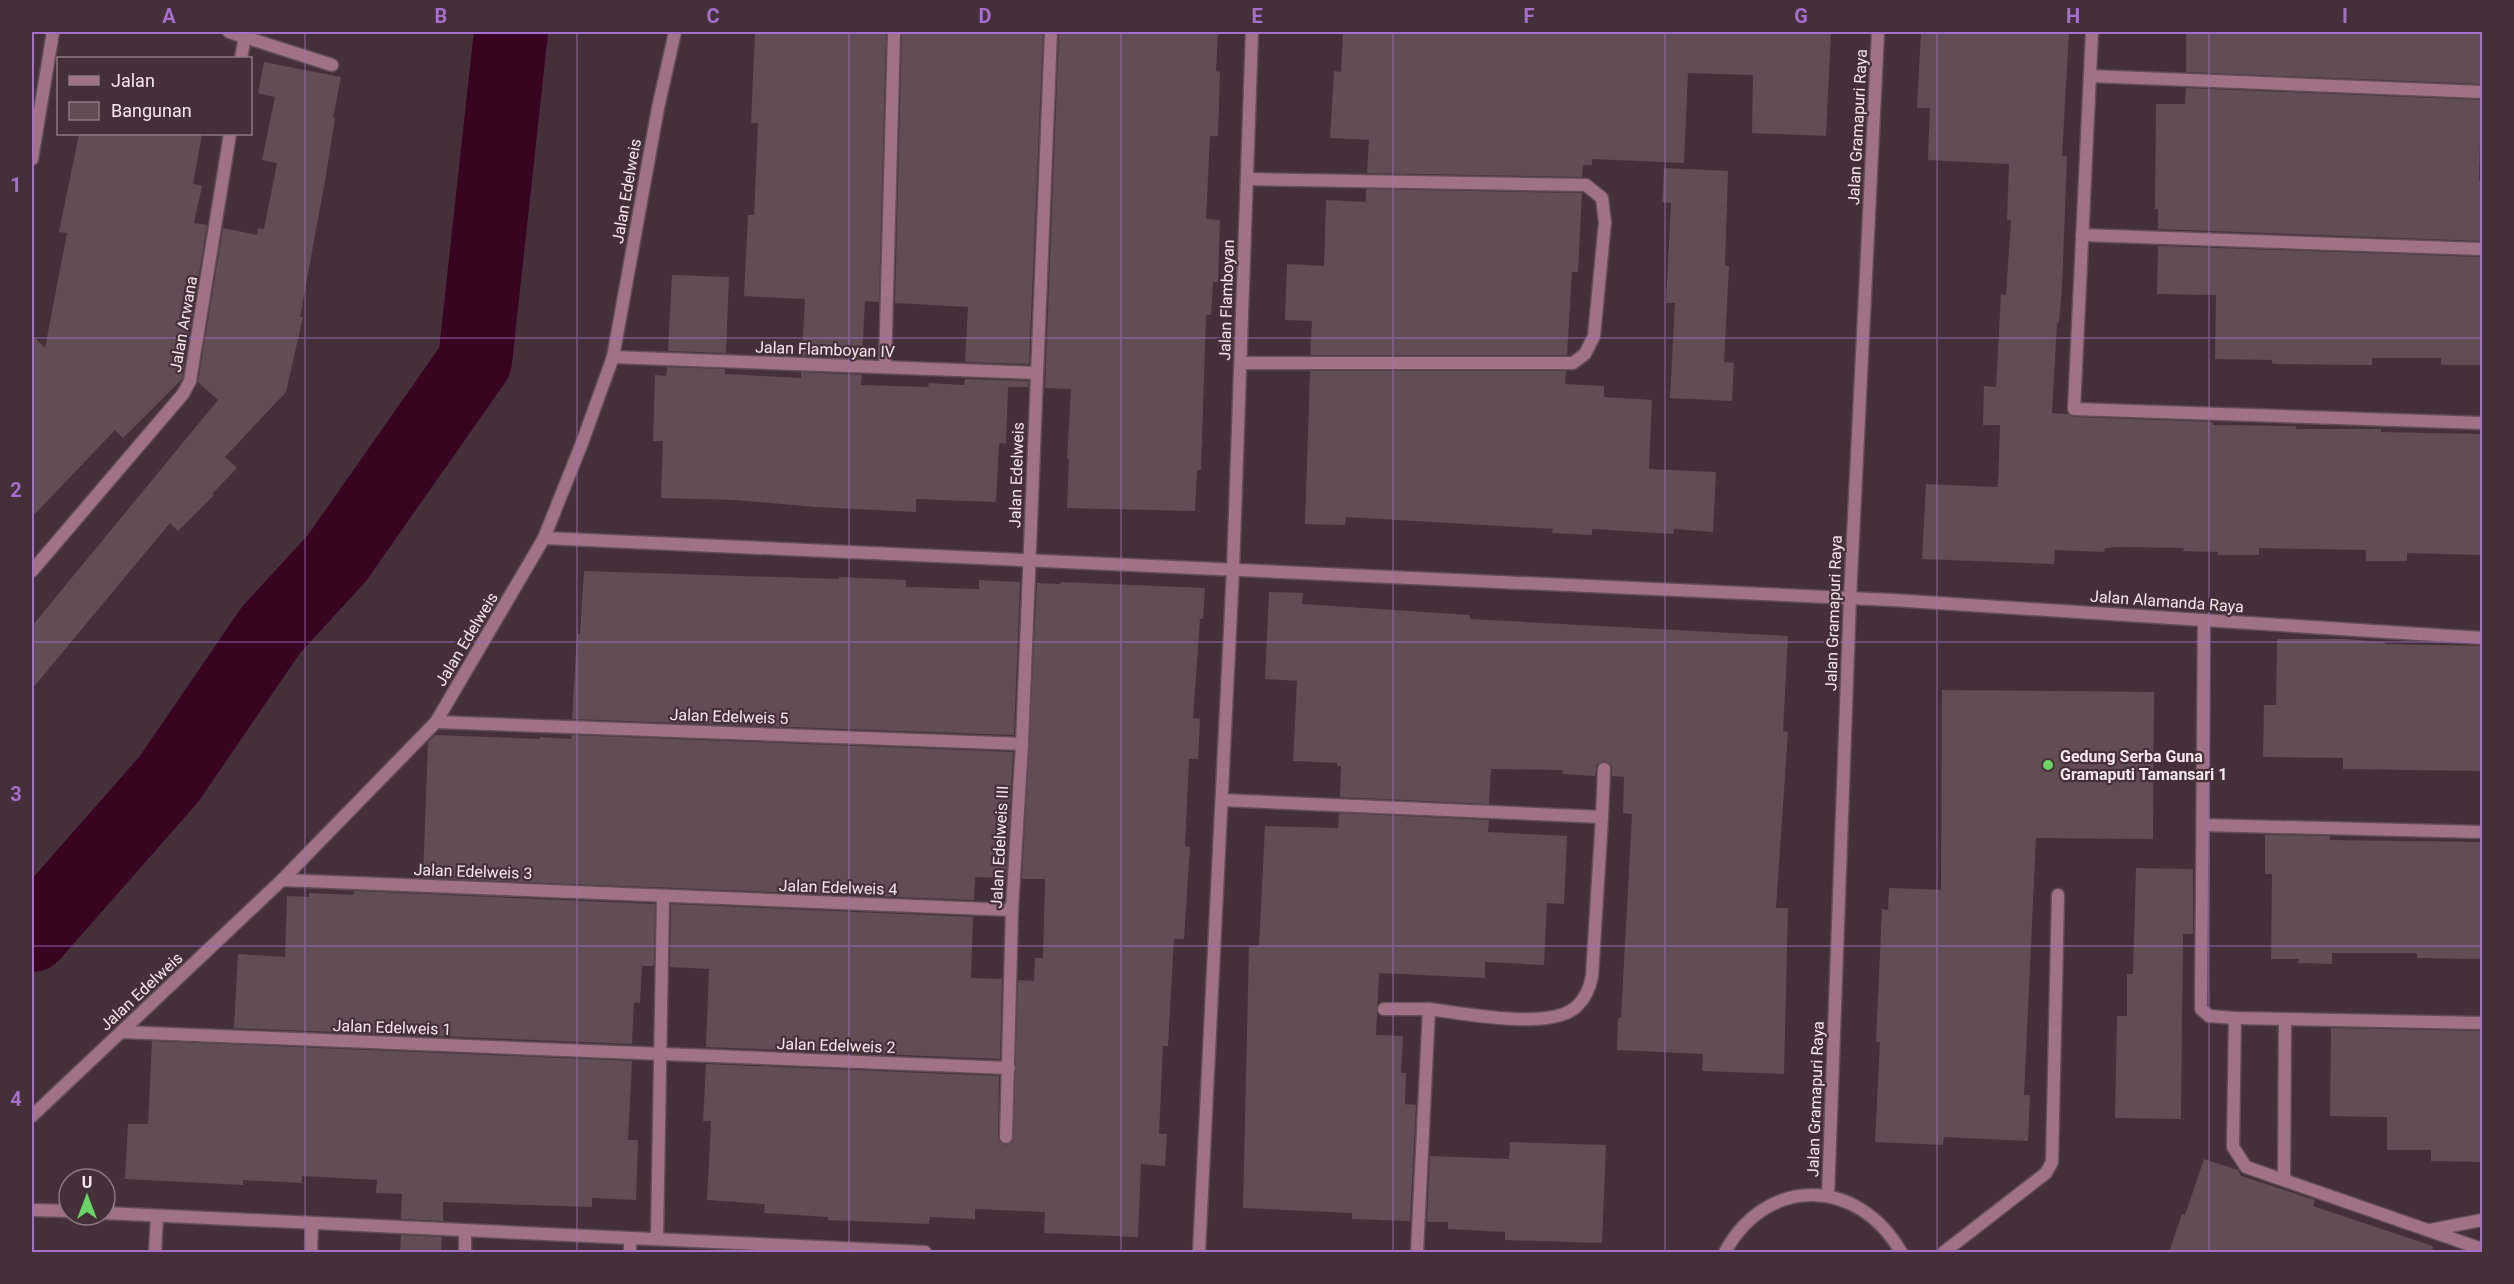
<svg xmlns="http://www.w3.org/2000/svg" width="2514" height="1284" font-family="Roboto,sans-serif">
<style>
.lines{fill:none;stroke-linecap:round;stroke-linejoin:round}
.river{stroke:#380420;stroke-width:74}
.building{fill:#624d55}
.street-casing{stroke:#614d56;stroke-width:15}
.street{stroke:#a17185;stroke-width:12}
.grid{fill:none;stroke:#a66ecf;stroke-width:1.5;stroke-opacity:0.55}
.poi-dot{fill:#69d464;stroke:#453039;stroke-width:2}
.labels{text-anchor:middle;stroke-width:4.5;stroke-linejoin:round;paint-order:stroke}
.street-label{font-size:16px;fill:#f5e8ed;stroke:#453039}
.poi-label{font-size:16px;font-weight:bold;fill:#f5e8ed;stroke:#453039;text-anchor:start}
.neatline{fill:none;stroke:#a66ecf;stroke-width:2}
.grid-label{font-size:20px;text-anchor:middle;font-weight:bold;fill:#a66ecf}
</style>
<rect width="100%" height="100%" fill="#453039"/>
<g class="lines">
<polyline class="river" points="32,935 169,779 271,630 337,558 475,361 511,32"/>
</g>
<g class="building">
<polygon points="755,32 886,32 879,302 865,301 862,358 802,356 805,299 744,296 748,215 754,215 758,123 751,123"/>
<polygon points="902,32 1043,32 1029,364 965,362 968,307 895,303"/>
<polygon points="1059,32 1218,32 1216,71 1220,72 1218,136 1210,136 1206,219 1220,220 1218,282 1213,282 1211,315 1206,315 1201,470 1197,470 1195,511 1067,508 1069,459 1067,459 1071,389 1045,388"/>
<polygon points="1343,32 1831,32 1826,136 1752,133 1753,75 1688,73 1684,163 1592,159 1592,165 1583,165 1582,177 1367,173 1369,140 1330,138 1334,71 1341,72"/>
<polygon points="1921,32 2069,32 2062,156 2067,156 2062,287 2059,323 2057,323 2052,413 2068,414 2074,417 2213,422 2213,425 2296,426 2296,429 2381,429 2381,432 2482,434 2482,555 2407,553 2407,561 2366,561 2366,550 2259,548 2259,555 2218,555 2218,552 2183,551 2184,548 2121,547 2105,548 2104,552 2055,550 2054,564 1922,559 1926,484 1998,487 2000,425 1983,425 1984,386 1996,387 2001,294 2006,295 2011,220 2007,220 2009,164 1928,160 1930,108 1917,108"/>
<polygon points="2186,32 2482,32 2482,84 2186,72"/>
<polygon points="264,62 341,77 333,118 335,118 325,181 300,317 303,317 286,392 225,457 237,468 212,494 214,495 178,531 170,523 32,689 32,626 218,400 198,382 223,228 257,235 258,228 264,229 277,163 262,160 275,97 258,93"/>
<polygon points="2186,88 2481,100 2479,181 2482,181 2482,241 2158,229 2158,209 2155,209 2156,104 2185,104"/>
<polygon points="79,134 202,134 193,184 202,186 194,223 207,225 182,379 123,438 115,430 32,517 32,335 45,348 67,233 59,232"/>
<polygon points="1664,168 1728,171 1725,266 1729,266 1724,362 1734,363 1732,401 1670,398 1675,303 1666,303 1671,203 1662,202"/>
<polygon points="1366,189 1582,193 1578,272 1572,272 1567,355 1310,355 1312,321 1285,320 1287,264 1324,266 1326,200 1366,202"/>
<polygon points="2158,246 2482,257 2482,365 2441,365 2441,358 2372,358 2372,365 2275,364 2272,363 2272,360 2215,359 2216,295 2157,294"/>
<polygon points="672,275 729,277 726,353 668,351"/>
<polygon points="667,367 725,369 725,374 801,378 801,372 862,375 861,385 928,387 929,383 964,385 965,379 1029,381 1028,387 1008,387 1006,444 999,443 996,502 916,499 916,512 816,507 735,500 661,498 663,441 653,441 655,375 666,376"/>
<polygon points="1310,371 1566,371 1565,384 1604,386 1604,397 1652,400 1649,469 1716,472 1713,532 1674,529 1673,534 1592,529 1592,535 1552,533 1553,529 1346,517 1345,525 1305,524"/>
<polygon points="584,571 839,579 839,577 906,580 906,587 979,589 979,580 1020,582 1014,735 572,719 577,634 580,634"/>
<polygon points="1061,582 1205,588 1203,619 1200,619 1193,718 1200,719 1198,759 1189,759 1185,846 1190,847 1184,939 1174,939 1168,1046 1163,1046 1159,1134 1167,1134 1165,1166 1141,1164 1138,1237 1044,1233 1045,1212 975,1209 975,1219 930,1217 929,1224 828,1220 828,1217 764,1213 765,1204 707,1200 711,1121 703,1121 706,1064 999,1076 998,1137 999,1141 1005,1145 1013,1141 1018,980 1034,981 1035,958 1043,958 1045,879 1022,879 1037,583 1060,584"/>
<polygon points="1269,592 1303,593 1302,604 1470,615 1470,619 1788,636 1783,731 1788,732 1776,908 1788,908 1784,1074 1702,1071 1703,1054 1617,1050 1618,1018 1621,1018 1632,814 1623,813 1624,777 1612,776 1612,766 1605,761 1597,764 1595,776 1562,774 1563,770 1491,769 1489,804 1340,797 1341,766 1337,766 1337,763 1293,761 1297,681 1265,679"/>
<polygon points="2277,639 2346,639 2385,642 2385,644 2482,646 2482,771 2343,769 2343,758 2263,757 2264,705 2276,705"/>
<polygon points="1942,690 2154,692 2153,839 2036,838 2024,1095 2030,1095 2028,1141 1944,1137 1943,1145 1875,1142 1880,1042 1876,1042 1882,909 1888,910 1889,888 1941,890"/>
<polygon points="435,735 540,739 540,737 571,739 572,735 1013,752 1006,878 975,877 974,900 423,878 428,742"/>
<polygon points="1339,813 1489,820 1488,832 1567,836 1564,904 1547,903 1544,965 1485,962 1485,978 1379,973 1376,1035 1403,1036 1401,1073 1406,1073 1405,1104 1416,1105 1410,1221 1352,1219 1352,1213 1243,1208 1249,946 1259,946 1265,826 1338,828"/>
<polygon points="2265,835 2330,836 2330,840 2482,842 2482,959 2417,958 2417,953 2332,953 2332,964 2298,963 2299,959 2271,959 2272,874 2265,874"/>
<polygon points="2136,868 2193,869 2193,934 2183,934 2181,1119 2115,1118 2117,1016 2127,1016 2127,974 2133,974"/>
<polygon points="354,891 655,904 654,966 642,966 640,1003 634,1002 632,1044 234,1028 238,954 285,957 287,896 309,897 309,893 353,895"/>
<polygon points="671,904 973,917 971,978 1002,979 1000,1059 706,1047 709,969 670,967"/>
<polygon points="2331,1028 2482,1031 2482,1162 2431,1161 2431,1150 2387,1150 2387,1117 2330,1116"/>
<polygon points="152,1041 632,1061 628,1140 638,1140 636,1200 592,1198 592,1207 443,1202 443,1221 401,1219 402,1194 376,1193 377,1180 302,1176 302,1183 243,1180 243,1185 125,1179 128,1124 148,1124"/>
<polygon points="1510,1142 1606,1145 1602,1243 1505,1240 1505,1232 1448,1229 1448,1222 1427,1222 1430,1156 1509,1159"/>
<polygon points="2204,1159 2238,1170 2241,1176 2315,1200 2313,1206 2433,1246 2432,1252 2169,1252 2182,1214 2185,1215"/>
<polygon points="401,1235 442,1237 441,1252 400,1252"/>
</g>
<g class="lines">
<defs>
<g id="street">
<polyline points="229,32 332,65"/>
<polyline points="2092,32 2074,409 2482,423"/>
<polyline points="241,58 245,37"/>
<polyline points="2090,76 2482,92"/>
<polyline points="32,159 53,32"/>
<polyline points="2082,235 2482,249"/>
<polyline points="613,357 1037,373"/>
<polyline points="1241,363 1573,363 1585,354 1594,336 1605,222 1602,198 1586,185 1247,179"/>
<polyline points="885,367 894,32"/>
<polyline points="544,538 1892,600 2482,638"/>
<polyline points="32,571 183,394 190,381 230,134"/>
<polyline points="2204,620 2201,1009 2209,1016 2235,1018 2482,1023"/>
<polyline points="436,722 1022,744"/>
<path d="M1222,800L1602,817L1592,976C1590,987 1586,997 1578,1005C1554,1032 1463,1013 1429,1009L1417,1252"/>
<polyline points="1602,817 1604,769"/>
<polyline points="2203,825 2482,832"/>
<polyline points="282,880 1012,910"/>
<polyline points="1384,1009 1429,1009"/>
<polyline points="2235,1018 2233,1147 2246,1167 2482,1249"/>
<polyline points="122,1032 1009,1068"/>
<polyline points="32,1116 282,880 436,722 544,538 582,443 613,357 658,108 675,32"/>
<polyline points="1006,1137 1012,910 1022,744 1051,32"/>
<polyline points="2284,1180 2285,1019"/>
<polyline points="1828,1196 1850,598 1878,32"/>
<polyline points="32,1210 69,1211"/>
<polyline points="105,1213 925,1252"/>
<polyline points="2430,1230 2482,1220"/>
<polyline points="657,1239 663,896"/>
<polyline points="155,1252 157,1216"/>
<polyline points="311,1252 312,1223"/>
<polyline points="465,1252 465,1231"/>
<polyline points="630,1252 630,1239"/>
<polyline points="1199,1252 1233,570 1252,32"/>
<path d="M1725,1252C1767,1175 1858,1177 1901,1252"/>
<polyline points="1944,1252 2046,1173 2052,1162 2058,895"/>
</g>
</defs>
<use href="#street" class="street-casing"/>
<use href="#street" class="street"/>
</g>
<path class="grid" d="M305,32V1252M577,32V1252M849,32V1252M1121,32V1252M1393,32V1252M1665,32V1252M1937,32V1252M2209,32V1252M32,338H2482M32,642H2482M32,946H2482"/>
<circle class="poi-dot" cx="2048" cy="765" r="6"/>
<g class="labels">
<g class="street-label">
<text transform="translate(1857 127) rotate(-87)" y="6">Jalan Gramapuri Raya</text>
<text transform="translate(626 191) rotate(-80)" y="6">Jalan Edelweis</text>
<text transform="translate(1226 300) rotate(-88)" y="6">Jalan Flamboyan</text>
<text transform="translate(183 324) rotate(-80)" y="6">Jalan Arwana</text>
<text transform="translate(825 349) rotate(2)" y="6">Jalan Flamboyan IV</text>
<text transform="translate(1016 475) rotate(-88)" y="6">Jalan Edelweis</text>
<text transform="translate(2167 601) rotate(4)" y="6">Jalan Alamanda Raya</text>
<text transform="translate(1833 613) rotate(-88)" y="6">Jalan Gramapuri Raya</text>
<text transform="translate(466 639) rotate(-59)" y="6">Jalan Edelweis</text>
<text transform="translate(729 716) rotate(2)" y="6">Jalan Edelweis 5</text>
<text transform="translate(999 847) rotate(-87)" y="6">Jalan Edelweis III</text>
<text transform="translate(473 871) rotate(2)" y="6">Jalan Edelweis 3</text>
<text transform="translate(838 887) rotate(2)" y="6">Jalan Edelweis 4</text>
<text transform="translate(141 991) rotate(-43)" y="6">Jalan Edelweis</text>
<text transform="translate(392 1027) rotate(2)" y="6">Jalan Edelweis 1</text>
<text transform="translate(836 1045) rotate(2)" y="6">Jalan Edelweis 2</text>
<text transform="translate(1815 1099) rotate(-88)" y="6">Jalan Gramapuri Raya</text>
</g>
<g class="poi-label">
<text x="2060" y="762">Gedung Serba Guna<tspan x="2060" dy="18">Gramaputi Tamansari 1</tspan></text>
</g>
</g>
<rect width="2514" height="1284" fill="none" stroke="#453039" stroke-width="66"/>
<rect x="57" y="57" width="195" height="78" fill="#453039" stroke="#8b7a81" stroke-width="1.5"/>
<rect x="69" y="76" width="30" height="9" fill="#a17185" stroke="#8b7a81" stroke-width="1.5"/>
<text x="111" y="87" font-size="18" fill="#f5e8ed">Jalan</text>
<rect x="69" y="102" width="30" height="18" fill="#624d55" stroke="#8b7a81" stroke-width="1.5"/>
<text x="111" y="117" font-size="18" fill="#f5e8ed">Bangunan</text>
<g transform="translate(87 1197)"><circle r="28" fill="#453039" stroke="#8b7a81" stroke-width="1.5"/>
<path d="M0-4.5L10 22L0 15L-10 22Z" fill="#69d464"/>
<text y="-9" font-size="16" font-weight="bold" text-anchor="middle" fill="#f5e8ed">U</text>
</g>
<rect x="33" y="33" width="2448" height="1218" class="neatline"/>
<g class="grid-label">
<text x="169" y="23">A</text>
<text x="441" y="23">B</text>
<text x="713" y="23">C</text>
<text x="985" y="23">D</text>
<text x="1257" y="23">E</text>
<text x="1529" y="23">F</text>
<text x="1801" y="23">G</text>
<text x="2073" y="23">H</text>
<text x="2345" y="23">I</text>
<text x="16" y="192">1</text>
<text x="16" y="497">2</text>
<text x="16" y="801">3</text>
<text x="16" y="1106">4</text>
</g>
</svg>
